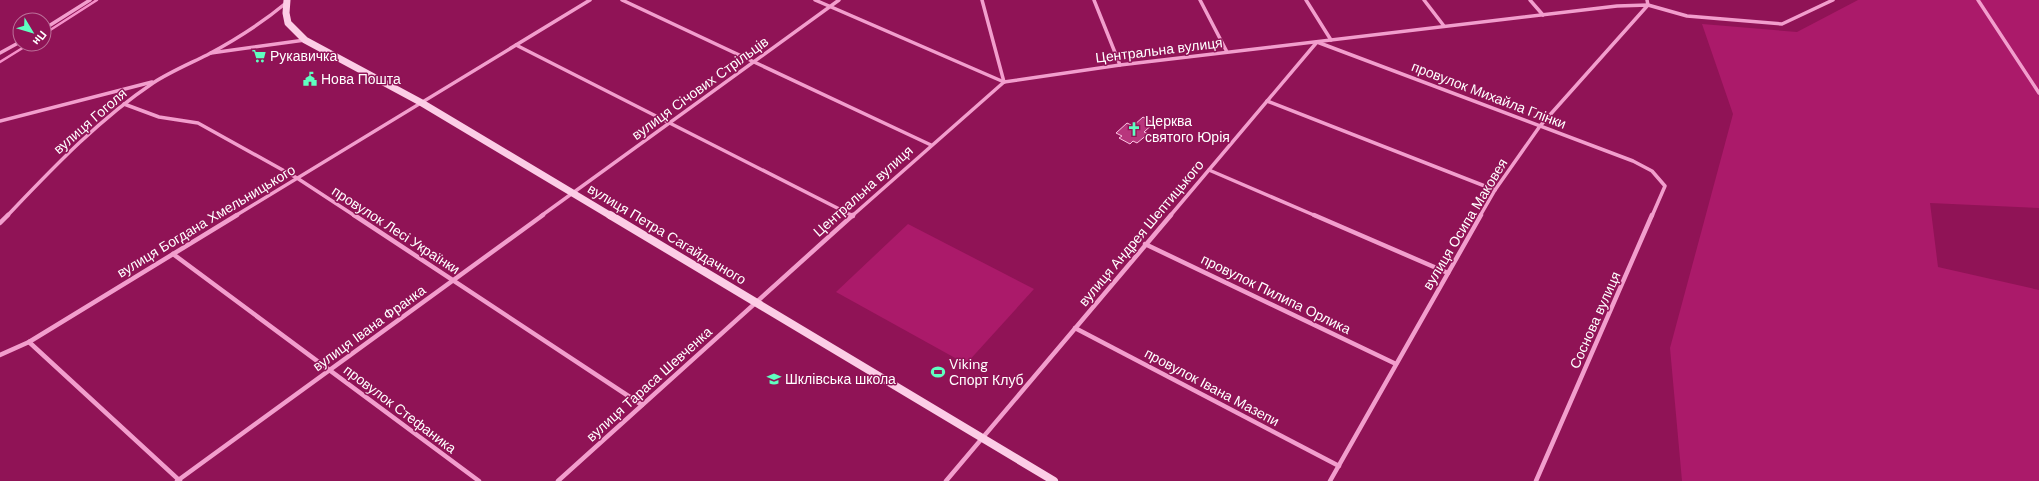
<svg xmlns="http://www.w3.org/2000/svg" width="2039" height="481" font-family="'DM Sans',sans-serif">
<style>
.green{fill:#ab1a6a}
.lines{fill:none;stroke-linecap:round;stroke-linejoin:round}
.stream{stroke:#f590c9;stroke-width:2.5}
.building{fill:#b8367d;stroke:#fdc5e4}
.street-far1{stroke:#f29ecd;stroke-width:3.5}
.street{stroke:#f29ecd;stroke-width:4.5}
.secondary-far1{stroke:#fccde6;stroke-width:7}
.secondary{stroke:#fccde6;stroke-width:8}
.labels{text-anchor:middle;stroke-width:3;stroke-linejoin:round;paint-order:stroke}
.street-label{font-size:14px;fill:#fff;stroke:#901356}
.poi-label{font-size:14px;fill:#fff;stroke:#901356;text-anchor:start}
</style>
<rect width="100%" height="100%" fill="#901356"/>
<g class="green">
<polygon points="1858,0 2039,0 2039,208 1930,203 1938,267 2039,290 2039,481 1682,481 1670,348 1733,114 1702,24 1797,32"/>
<polygon points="908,224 1034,289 966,364 836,292"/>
</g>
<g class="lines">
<g class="stream">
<polyline points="44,34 97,0"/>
<polyline points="0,62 29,44"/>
</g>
</g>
<polygon class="building" points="1143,117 1154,123 1144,132 1148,134 1137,143 1133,141 1130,144 1119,138 1122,136 1116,133 1127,123 1133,126"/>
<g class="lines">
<g class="street-far1">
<polyline points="622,0 931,145"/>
<polyline points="815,0 1004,82"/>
<polyline points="982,0 1004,82"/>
<polyline points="1094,0 1120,65"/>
<polyline points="1200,0 1227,52"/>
<polyline points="1306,0 1331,40"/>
<polyline points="1424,0 1444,26"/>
<polyline points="1530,0 1543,15"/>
<polyline points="1978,0 2039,93"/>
<polyline points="44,29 90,0"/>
<polyline points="516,45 853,216"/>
<polyline points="0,53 20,42"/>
<polyline points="211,53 305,40"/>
<polyline points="1267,101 1495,190"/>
<polyline points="124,104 159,117 198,123 297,178 355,216"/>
<polyline points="0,121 152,82"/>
<polyline points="1209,170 1316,216"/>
<path d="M7,216C52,169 98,120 153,83C170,72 189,64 207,55C235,40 262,23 286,3"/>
<polyline points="235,216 590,0"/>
<polyline points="541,216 839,0"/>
<polyline points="852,216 1004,82 1120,65 1617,6 1648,5 1687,16 1782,24 1833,0"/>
<polyline points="1170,216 1317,42 1633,161 1652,171 1665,186 1652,216"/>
<polyline points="1480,216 1495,190 1540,126 1648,5 1647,0"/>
</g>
<g class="street">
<polyline points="354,215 642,405"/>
<polyline points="851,215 853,216"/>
<polyline points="1314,215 1448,273"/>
<polyline points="0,223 8,215"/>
<polyline points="1145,244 1396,364"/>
<polyline points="173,254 479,481"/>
<polyline points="1075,328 1339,466"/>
<polyline points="29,342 180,481"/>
<polyline points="0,355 29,342 237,215"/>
<polyline points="177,481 543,215"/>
<polyline points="558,481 853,215"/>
<polyline points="946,481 1171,215"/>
<polyline points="1330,481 1481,215"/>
<polyline points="1536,481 1652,215"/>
</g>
<polyline class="secondary-far1" points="287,0 286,13 288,23 305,40 422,103 611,216"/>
<polyline class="secondary" points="610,215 1054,481"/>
</g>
<defs>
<symbol id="supermarket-bare" viewBox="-9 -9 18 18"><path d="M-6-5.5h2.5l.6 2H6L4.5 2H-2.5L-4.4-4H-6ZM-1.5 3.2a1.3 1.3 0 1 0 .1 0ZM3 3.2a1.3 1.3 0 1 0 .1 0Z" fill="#5fffc0" stroke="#901356" stroke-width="2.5" paint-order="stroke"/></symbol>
<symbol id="civic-bare" viewBox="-9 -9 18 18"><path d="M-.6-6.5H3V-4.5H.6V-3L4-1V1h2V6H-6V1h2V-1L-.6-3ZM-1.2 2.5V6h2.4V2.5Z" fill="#5fffc0" stroke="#901356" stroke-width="2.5" paint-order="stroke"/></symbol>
<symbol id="church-bare" viewBox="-9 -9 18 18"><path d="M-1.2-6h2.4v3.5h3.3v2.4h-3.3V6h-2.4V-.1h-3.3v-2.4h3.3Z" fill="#5fffc0" stroke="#901356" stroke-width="2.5" paint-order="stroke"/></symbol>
<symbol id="stadium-bare" viewBox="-9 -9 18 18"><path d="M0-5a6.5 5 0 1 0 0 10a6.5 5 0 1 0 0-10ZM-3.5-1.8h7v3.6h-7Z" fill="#5fffc0" stroke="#901356" stroke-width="2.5" paint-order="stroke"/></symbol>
<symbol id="school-bare" viewBox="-9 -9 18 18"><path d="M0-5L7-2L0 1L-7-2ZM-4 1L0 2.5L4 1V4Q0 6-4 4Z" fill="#5fffc0" stroke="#901356" stroke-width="2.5" paint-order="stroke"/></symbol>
</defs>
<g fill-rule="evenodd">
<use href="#supermarket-bare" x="249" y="46" width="20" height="20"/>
<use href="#civic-bare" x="300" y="69" width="20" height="20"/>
<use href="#church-bare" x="1124" y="119" width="20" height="20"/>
<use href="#stadium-bare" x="928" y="362" width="20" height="20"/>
<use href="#school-bare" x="764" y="369" width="20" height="20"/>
</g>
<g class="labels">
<g class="street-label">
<text transform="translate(1159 50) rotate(-7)" y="5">Центральна вулиця</text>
<text transform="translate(700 88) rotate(-36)" y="5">вулиця Січових Стрільців</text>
<text transform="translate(1489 95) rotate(21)" y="5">провулок Михайла Глінки</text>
<text transform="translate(90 121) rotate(-41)" y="5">вулиця Гоголя</text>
<text transform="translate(863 191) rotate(-42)" y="5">Центральна вулиця</text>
<text transform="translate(206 221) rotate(-31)" y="5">вулиця Богдана Хмельницького</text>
<text transform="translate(1465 224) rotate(-59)" y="5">вулиця Осипа Маковея</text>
<text transform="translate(396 230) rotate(33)" y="5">провулок Лесі Українки</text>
<text transform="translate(1141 233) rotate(-50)" y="5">вулиця Андрея Шептицького</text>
<text transform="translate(667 234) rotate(31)" y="5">вулиця Петра Сагайдачного</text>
<text transform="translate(1276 294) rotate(26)" y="5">провулок Пилипа Орлика</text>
<text transform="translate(1595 320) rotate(-66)" y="5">Соснова вулиця</text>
<text transform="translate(369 328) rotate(-36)" y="5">вулиця Івана Франка</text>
<text transform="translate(649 384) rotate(-42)" y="5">вулиця Тараса Шевченка</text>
<text transform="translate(1212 387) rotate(28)" y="5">провулок Івана Мазепи</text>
<text transform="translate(400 409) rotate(37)" y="5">провулок Стефаника</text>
</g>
<g class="poi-label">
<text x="270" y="61">Рукавичка</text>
<text x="321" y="84">Нова Пошта</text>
<text x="1145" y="126">Церква<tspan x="1145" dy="16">святого Юрія</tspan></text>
<text x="949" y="369">Viking<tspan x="949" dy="16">Спорт Клуб</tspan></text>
<text x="785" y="384">Шклівська школа</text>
</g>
</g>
<g transform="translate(32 32) rotate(128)"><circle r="19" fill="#901356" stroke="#bc719a"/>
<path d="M0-3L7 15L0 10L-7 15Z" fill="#5fffc0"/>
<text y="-6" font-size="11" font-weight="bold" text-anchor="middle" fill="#ffffff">Пн</text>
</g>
</svg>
